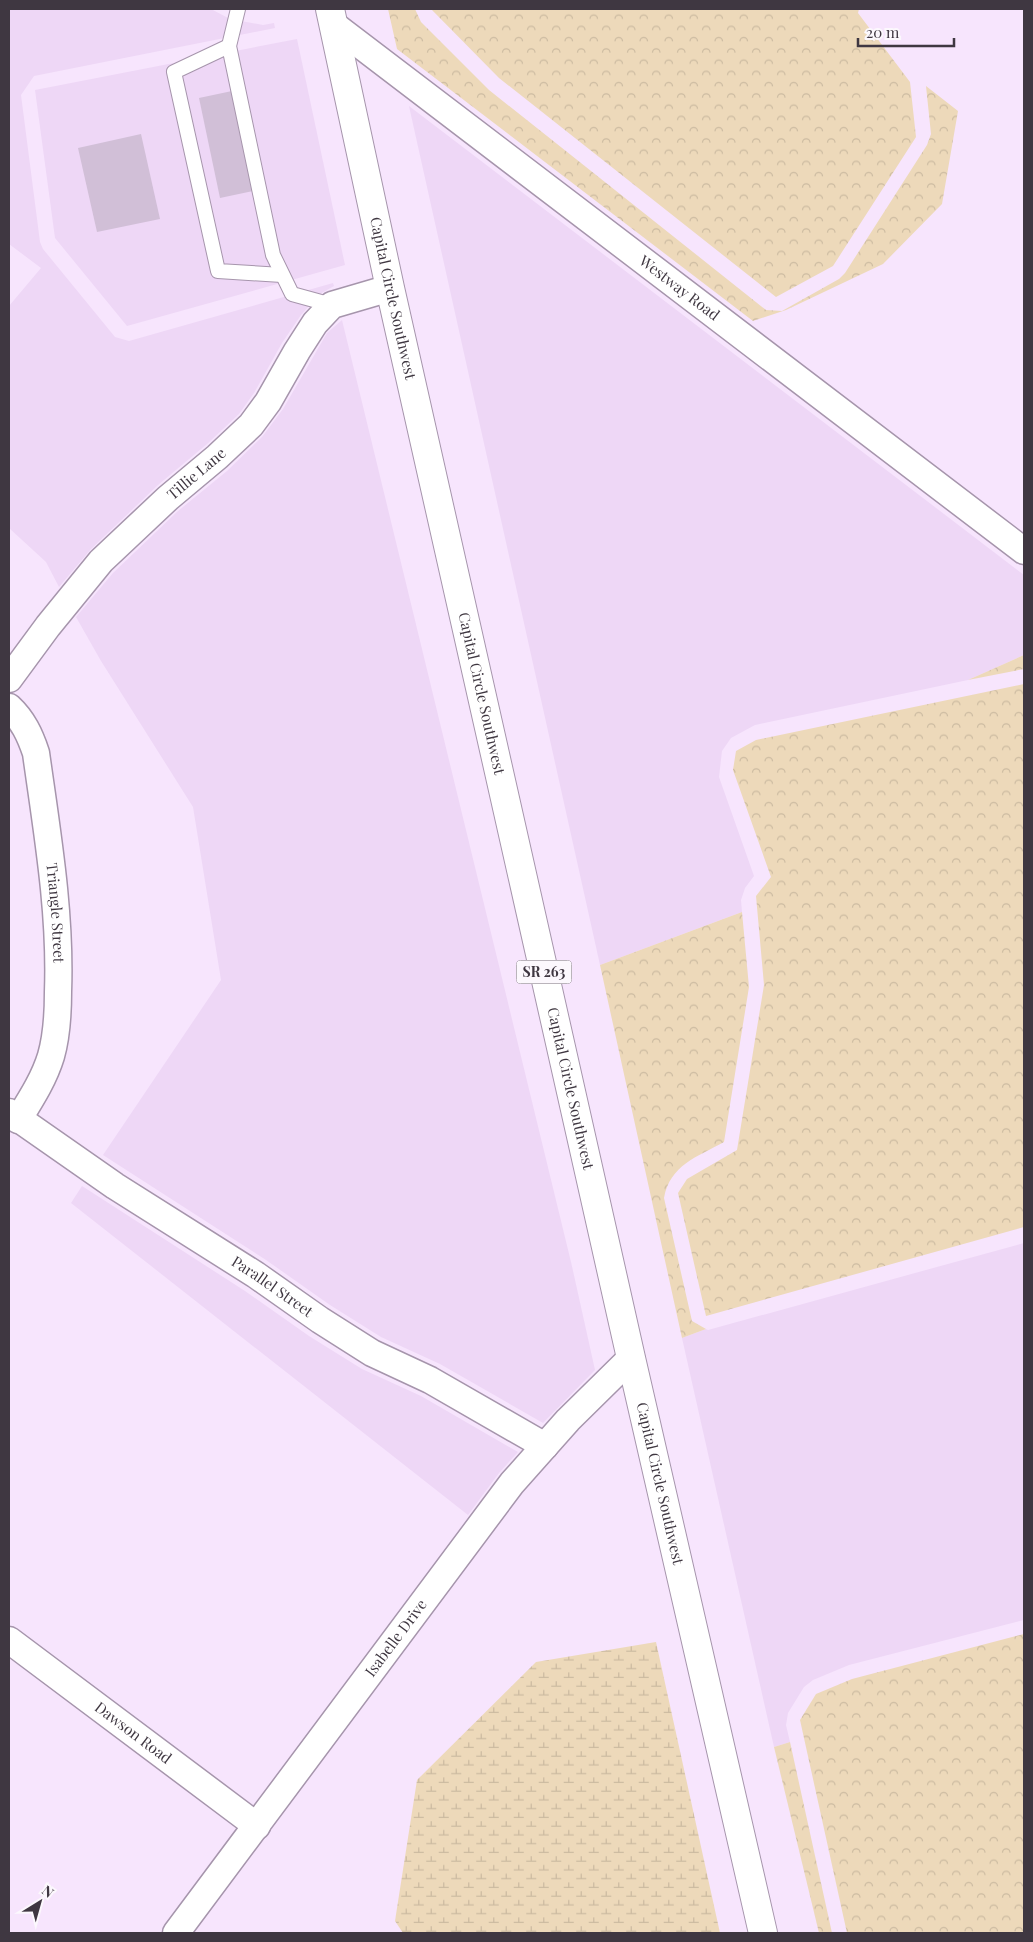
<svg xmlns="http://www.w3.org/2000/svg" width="1033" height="1942" font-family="'Playfair Display',serif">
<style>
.built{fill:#eed7f6}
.forest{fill:url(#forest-crowns)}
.wetland{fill:url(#wetland-marsh)}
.building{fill:#d1bfd7}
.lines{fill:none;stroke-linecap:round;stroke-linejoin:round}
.service-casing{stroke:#a695ac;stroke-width:16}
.minor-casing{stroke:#a695ac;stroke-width:29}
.primary-casing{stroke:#a695ac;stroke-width:30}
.service{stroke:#fff;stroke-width:14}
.minor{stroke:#fff;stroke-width:26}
.primary{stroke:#fff;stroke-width:28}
.labels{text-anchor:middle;stroke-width:4;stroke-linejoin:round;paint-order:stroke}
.shield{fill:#fcf8fd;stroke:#787179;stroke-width:1}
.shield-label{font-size:14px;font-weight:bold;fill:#3f3741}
.street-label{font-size:15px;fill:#3f3741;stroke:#fcf8fd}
</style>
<defs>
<pattern id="forest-crowns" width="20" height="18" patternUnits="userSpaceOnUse" patternTransform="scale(1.25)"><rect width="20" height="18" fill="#edd9ba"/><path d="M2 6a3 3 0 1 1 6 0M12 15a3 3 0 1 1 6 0" fill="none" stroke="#ccbba1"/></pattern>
<pattern id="wetland-marsh" width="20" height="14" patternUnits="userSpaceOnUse" patternTransform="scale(1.25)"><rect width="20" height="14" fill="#edd9ba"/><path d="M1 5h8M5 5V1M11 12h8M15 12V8" fill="none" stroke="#ccbba1"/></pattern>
</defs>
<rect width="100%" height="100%" fill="#f7e5fd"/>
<g class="built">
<polygon points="9,9 211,9 230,19 263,25 274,23 275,28 34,76 21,95 40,242 43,249 115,337 129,341 333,283 334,286 320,294 301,315 282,343 254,393 239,414 207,444 158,485 91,549 59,587 46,562 9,528 9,306 41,268 9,244"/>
<polygon points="297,39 345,265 127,326 55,238 35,90"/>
<polygon points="409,106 1024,575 1024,655 968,680 755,725 731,738 722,751 719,777 754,876 745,888 741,900 742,912 600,965"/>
<polygon points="342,320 571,1262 595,1370 543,1423 440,1364 381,1337 330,1305 266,1260 103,1155 221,980 193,807 101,661 76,617 113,573 178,511 227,471 262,437 283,409 327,333"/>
<polygon points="82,1186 245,1291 309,1336 362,1369 421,1396 518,1452 499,1473 468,1515 71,1203"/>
<polygon points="1024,1243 1024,1620 849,1665 813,1680 804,1687 788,1713 786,1725 790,1742 774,1747 682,1338 706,1329 708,1330"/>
</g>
<g class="forest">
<polygon points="388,9 415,9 421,22 489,90 766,310 782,311 839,279 845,273 927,145 931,134 926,86 958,111 942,204 883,264 786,310 753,321 397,49"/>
<polygon points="431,9 859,9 858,13 910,82 916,137 833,266 776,297 499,78"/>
<polygon points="1024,655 1024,669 968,680"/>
<polygon points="1024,684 1024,1227 706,1316 678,1193 687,1179 737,1150 764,985 756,896 771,877 733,770 736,751 756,740"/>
<path d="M742,912L749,987L724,1142C697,1157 670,1165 664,1198L692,1321L706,1329L682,1338L600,965Z"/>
<polygon points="1024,1634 1024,1933 847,1933 800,1720 816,1694 852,1679"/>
<polygon points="790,1742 832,1933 819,1933 774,1747"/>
</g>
<polygon class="wetland" points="656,1642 720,1933 403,1933 395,1921 417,1780 536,1662"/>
<g class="building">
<polygon points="232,91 253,191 220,198 199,98"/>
<polygon points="141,134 160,219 97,232 78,148"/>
</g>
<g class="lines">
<defs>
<g id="service">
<polyline points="238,9 229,46 273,255 292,294 332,305"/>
<polyline points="229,46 174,72 218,271 282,275"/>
</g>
<g id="minor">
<path id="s1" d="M334,25L1024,551"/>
<path id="s2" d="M9,679L48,626L101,561L168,498L217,457L251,425L268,402L297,351L315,323L332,305L390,288"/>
<path id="s3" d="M9,707C23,720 30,735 36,753C47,832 61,912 58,992C58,1013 57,1035 51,1056C44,1079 31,1099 18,1120"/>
<path id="s4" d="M9,1112L115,1186L256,1275L320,1320L372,1353L430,1380L545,1446"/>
<path id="s5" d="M9,1640L257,1826"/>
<path id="s6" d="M176,1933L512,1483L568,1420L631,1358"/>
</g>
<g id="primary">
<path id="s7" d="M330,9L390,288L631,1358L763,1933"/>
</g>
</defs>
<use href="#service" class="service-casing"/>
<use href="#minor" class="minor-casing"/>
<use href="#primary" class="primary-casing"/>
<use href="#service" class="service"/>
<use href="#minor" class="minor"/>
<use href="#primary" class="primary"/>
</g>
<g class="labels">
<rect class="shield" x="516.5" y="960.5" width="55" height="23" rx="4"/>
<g class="shield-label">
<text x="544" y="977">SR 263</text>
</g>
<g class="street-label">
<text dy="5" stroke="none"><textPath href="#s1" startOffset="434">Westway Road</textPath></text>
<text dy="5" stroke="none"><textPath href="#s7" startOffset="296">Capital Circle Southwest</textPath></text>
<text dy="5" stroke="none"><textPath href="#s2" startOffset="279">Tillie Lane</textPath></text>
<text dy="5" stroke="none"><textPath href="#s7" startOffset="701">Capital Circle Southwest</textPath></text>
<text dy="5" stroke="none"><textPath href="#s3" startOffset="215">Triangle Street</textPath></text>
<text dy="5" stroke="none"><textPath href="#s7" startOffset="1106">Capital Circle Southwest</textPath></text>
<text dy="5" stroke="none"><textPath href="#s4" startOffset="316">Parallel Street</textPath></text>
<text dy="5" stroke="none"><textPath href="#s7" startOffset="1511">Capital Circle Southwest</textPath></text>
<text dy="5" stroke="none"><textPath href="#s6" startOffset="368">Isabelle Drive</textPath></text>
<text dy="5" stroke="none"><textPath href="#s5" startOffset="155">Dawson Road</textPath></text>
</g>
</g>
<rect width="1033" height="1942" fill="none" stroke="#3f3741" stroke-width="20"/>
<g transform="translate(40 1902) rotate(37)" stroke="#fcf8fd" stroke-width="4" paint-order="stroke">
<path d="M0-4L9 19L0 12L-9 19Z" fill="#3f3741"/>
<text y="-8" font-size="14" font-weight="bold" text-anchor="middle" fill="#3f3741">N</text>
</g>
<path d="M858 38v8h96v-8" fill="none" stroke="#3f3741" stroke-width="2.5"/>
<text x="866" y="38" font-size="15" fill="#3f3741" stroke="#fcf8fd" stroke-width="4" paint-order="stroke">20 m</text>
</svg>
